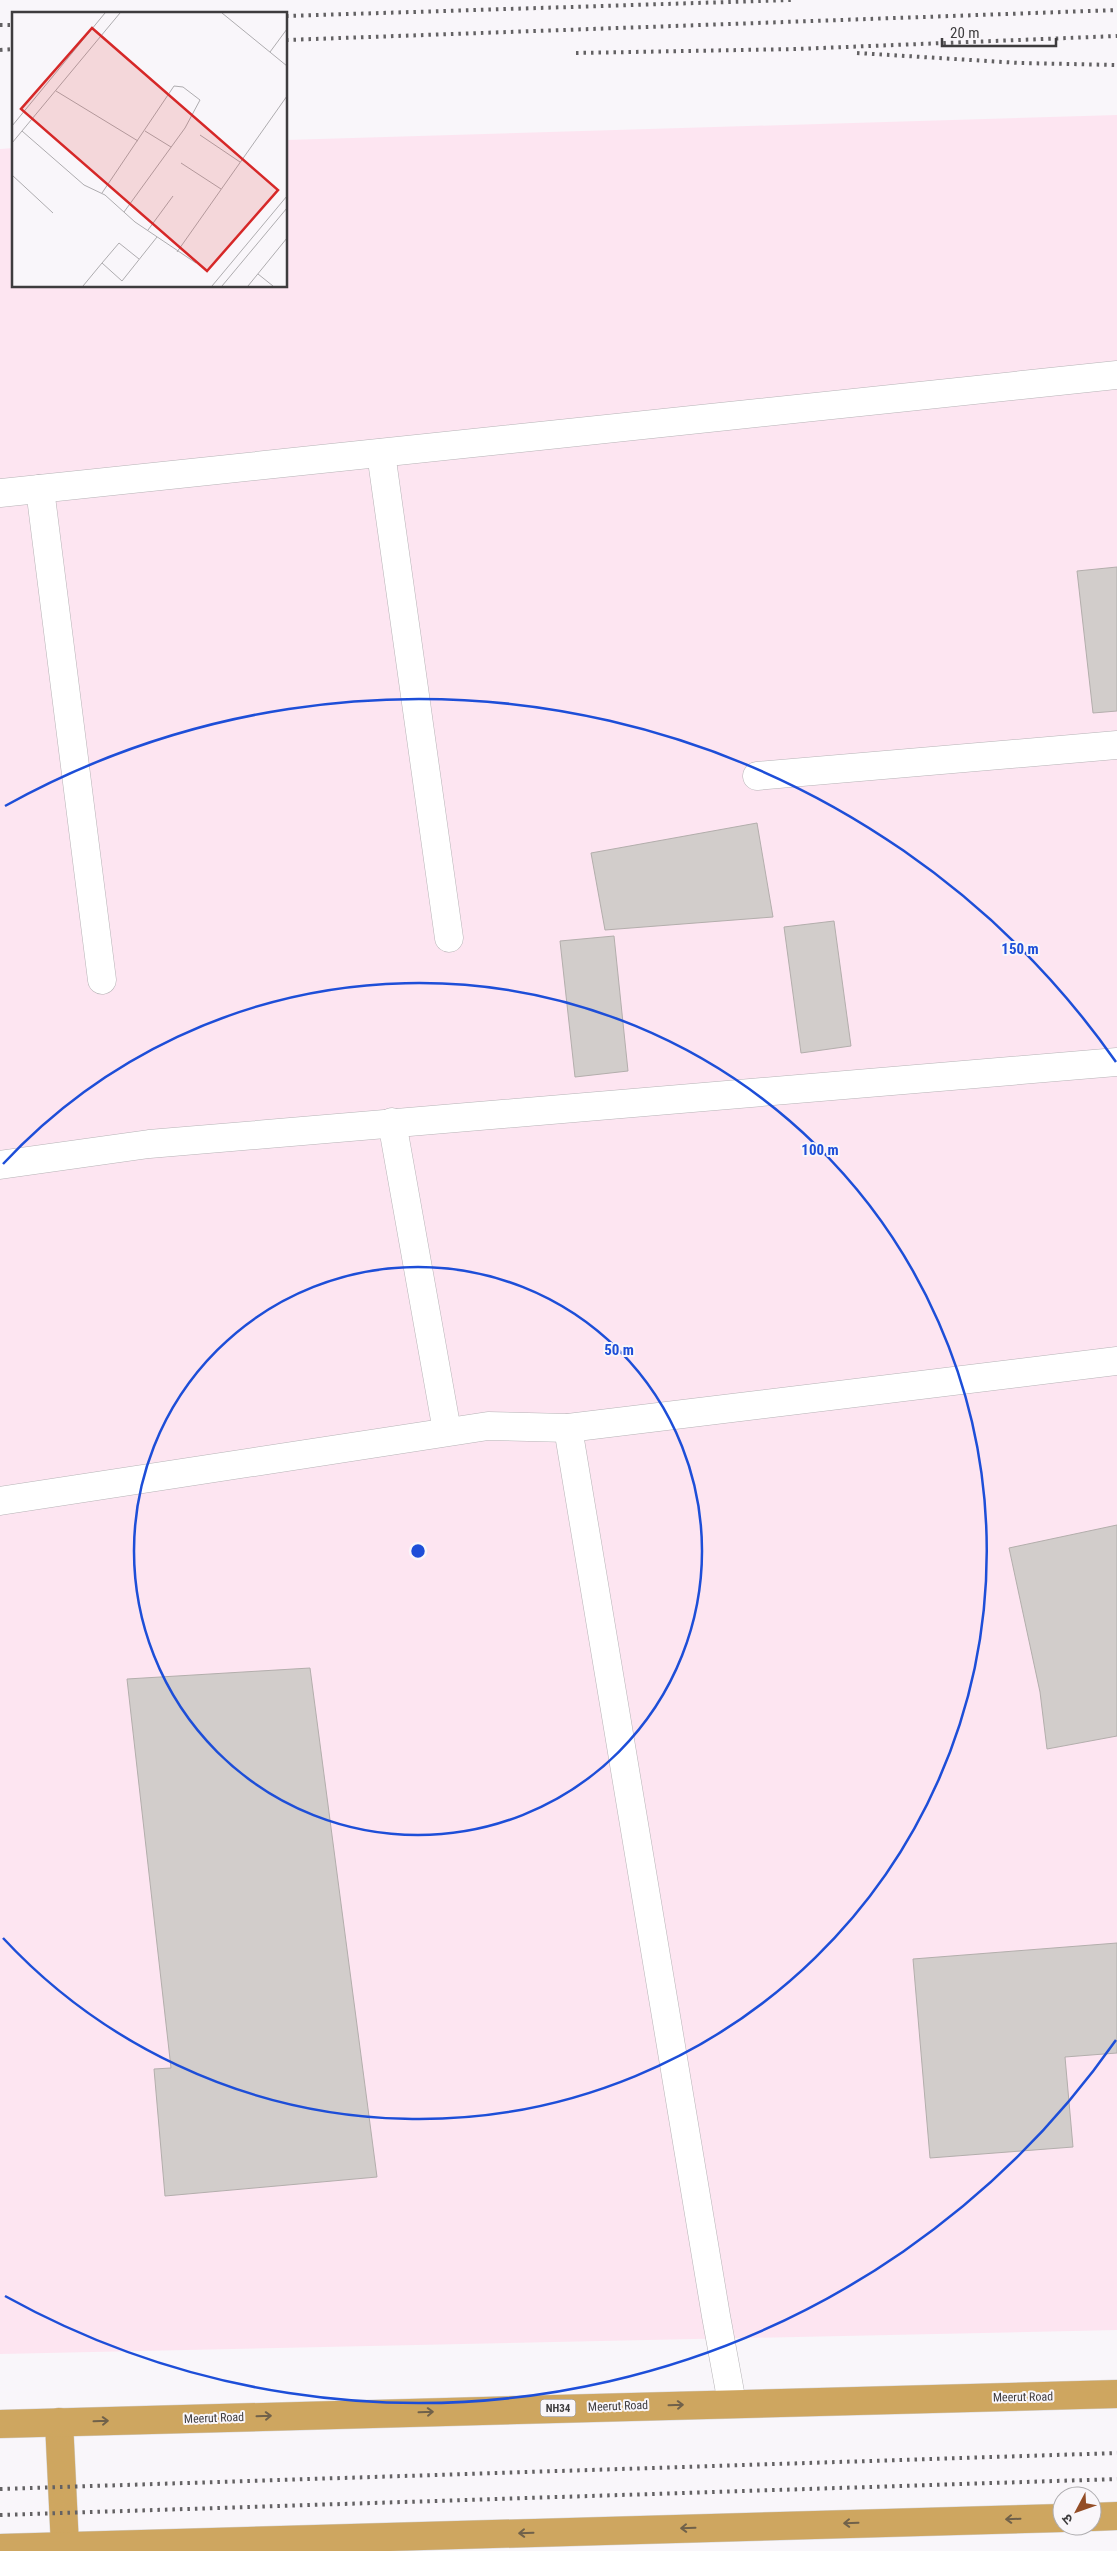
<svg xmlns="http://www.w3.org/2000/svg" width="1117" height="2551" font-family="'Roboto Condensed','Noto Sans Devanagari',sans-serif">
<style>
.industrial{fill:#fde5f1}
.building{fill:#d2cdcb;stroke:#b3aeac}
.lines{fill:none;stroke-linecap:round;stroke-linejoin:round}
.minor-casing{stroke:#b6b3b6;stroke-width:29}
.trunk-casing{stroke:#d5d4d5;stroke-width:29}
.minor{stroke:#fff;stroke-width:28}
.trunk{stroke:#cea660;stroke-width:28}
.rail{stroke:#636163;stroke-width:4;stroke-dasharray:2.5 5;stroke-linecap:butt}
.oneway{stroke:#70614a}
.ring{fill:none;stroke:#1d4ed8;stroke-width:2.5}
.labels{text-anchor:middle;stroke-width:4;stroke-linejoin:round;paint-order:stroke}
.shield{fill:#f9f6fa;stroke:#767476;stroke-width:1}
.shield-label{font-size:11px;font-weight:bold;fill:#3e3c3e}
.street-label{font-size:12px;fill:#3e3c3e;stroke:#f9f6fa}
.inset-road{fill:none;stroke:#aeacaf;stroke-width:1}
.view{fill:#d62828;fill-opacity:0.15;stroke:#d62828;stroke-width:2.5}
.inset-edge{fill:none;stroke:#3e3c3e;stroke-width:2.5}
.centre{fill:#1d4ed8;stroke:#f9f6fa;stroke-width:2.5}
.ring-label{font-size:15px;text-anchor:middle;font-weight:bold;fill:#1d4ed8;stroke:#f9f6fa;stroke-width:4;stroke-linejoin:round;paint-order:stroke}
</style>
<rect width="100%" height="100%" fill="#f9f6fa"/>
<polygon class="industrial" points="1117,115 1117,2330 0,2354 0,149 14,148 14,286 286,286 286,140"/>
<g class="building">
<polygon points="1117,567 1117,711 1093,713 1077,571"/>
<polygon points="757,823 773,917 605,930 591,853"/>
<polygon points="834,921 851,1046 801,1053 784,927"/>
<polygon points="614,936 628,1071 575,1077 560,941"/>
<polygon points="1117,1525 1117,1736 1047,1749 1040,1692 1009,1548"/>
<polygon points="310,1668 377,2177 165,2196 154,2069 171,2068 127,1679"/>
<polygon points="1117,1943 1117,2053 1065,2057 1073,2147 930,2158 913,1959"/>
</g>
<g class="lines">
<defs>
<g id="minor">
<polyline points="381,453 449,938"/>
<polyline points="40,489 102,980"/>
<polyline points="0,493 1117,375"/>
<polyline points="757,776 1117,745"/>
<polyline points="392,1122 447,1431"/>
<polyline points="0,1165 149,1144 1117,1062"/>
<polyline points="568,1428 716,2316 732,2403"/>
<polyline points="0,1501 488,1426 568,1428 1117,1361"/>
</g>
<g id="trunk">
<polyline points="59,2422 65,2546"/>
<polyline points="0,2424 1117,2394"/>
<polyline points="1092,2517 1117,2516"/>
<polyline points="0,2548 1062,2518"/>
</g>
</defs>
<use href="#minor" class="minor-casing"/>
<use href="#trunk" class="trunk-casing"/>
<use href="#minor" class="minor"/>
<use href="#trunk" class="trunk"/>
<g class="rail">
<polyline points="286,16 791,0"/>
<polyline points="0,25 14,25"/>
<polyline points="286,40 1117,10"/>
<polyline points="0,50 14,49"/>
<polyline points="576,53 796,49 1117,36"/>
<polyline points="857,53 1020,63 1117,65"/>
<polyline points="0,2489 1117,2453"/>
<polyline points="0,2515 1117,2479"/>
</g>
</g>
<defs><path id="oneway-shaft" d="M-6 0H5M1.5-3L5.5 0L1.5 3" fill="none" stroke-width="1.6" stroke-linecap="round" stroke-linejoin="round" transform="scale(1.25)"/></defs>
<g class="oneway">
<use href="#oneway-shaft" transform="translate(676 2405) rotate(-2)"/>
<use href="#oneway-shaft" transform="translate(426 2412) rotate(-2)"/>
<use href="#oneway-shaft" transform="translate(264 2416) rotate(-2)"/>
<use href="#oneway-shaft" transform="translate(101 2421) rotate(-2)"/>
<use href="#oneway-shaft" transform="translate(1013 2519) rotate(178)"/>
<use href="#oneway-shaft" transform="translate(851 2523) rotate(178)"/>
<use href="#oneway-shaft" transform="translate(688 2528) rotate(178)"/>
<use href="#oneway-shaft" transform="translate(526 2533) rotate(178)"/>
</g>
<g class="ring">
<circle cx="418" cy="1551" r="284"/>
<path d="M3 1164A568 568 0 1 1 3 1938"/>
<path d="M1116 2040A852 852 0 0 1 5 2296M5 806A852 852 0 0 1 1116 1062"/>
</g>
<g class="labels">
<rect class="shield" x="540.5" y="2399.5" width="35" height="17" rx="4"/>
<g class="shield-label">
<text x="558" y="2412">NH34</text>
</g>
<g class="street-label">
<text transform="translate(1023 2397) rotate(-1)" y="4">Meerut Road</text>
<text transform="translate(618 2406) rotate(-2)" y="4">Meerut Road</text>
<text transform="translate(214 2418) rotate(-2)" y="4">Meerut Road</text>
</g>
</g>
<g transform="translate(12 12)">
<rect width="275" height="275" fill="#f9f6fa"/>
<path class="inset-road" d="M210,1L275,54M258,40L275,17M44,79L126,129M0,114L93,1M10,119L72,173L93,183L123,210L184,251M133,119L159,135M188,123L228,150M0,131L108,1M169,151L209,177M0,163L41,201M90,181L162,74L171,75L188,88L173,116L112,200M136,218L161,184M165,240L275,84M90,251L107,231L127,247M246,262L261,274M71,274L90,251L110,269L145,225M200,274L275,184M210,274L275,196M236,274L275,226"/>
<path class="view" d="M80,16L266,178L195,259L9,97Z"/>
<rect width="275" height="275" class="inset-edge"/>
</g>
<circle cx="418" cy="1551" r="8" class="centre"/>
<g class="ring-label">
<text x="1020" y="954">150 m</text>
<text x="820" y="1155">100 m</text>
<text x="619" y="1355">50 m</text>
</g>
<g transform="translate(1077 2511) rotate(229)"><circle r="24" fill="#f9f6fa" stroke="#aeacaf"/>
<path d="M0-4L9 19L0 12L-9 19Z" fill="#934d26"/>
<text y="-8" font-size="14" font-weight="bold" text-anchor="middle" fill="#3e3c3e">उ</text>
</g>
<path d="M942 38v8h114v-8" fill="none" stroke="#3e3c3e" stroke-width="2.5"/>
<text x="950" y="38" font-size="15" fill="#3e3c3e" stroke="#f9f6fa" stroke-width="4" paint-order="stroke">20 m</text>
</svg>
